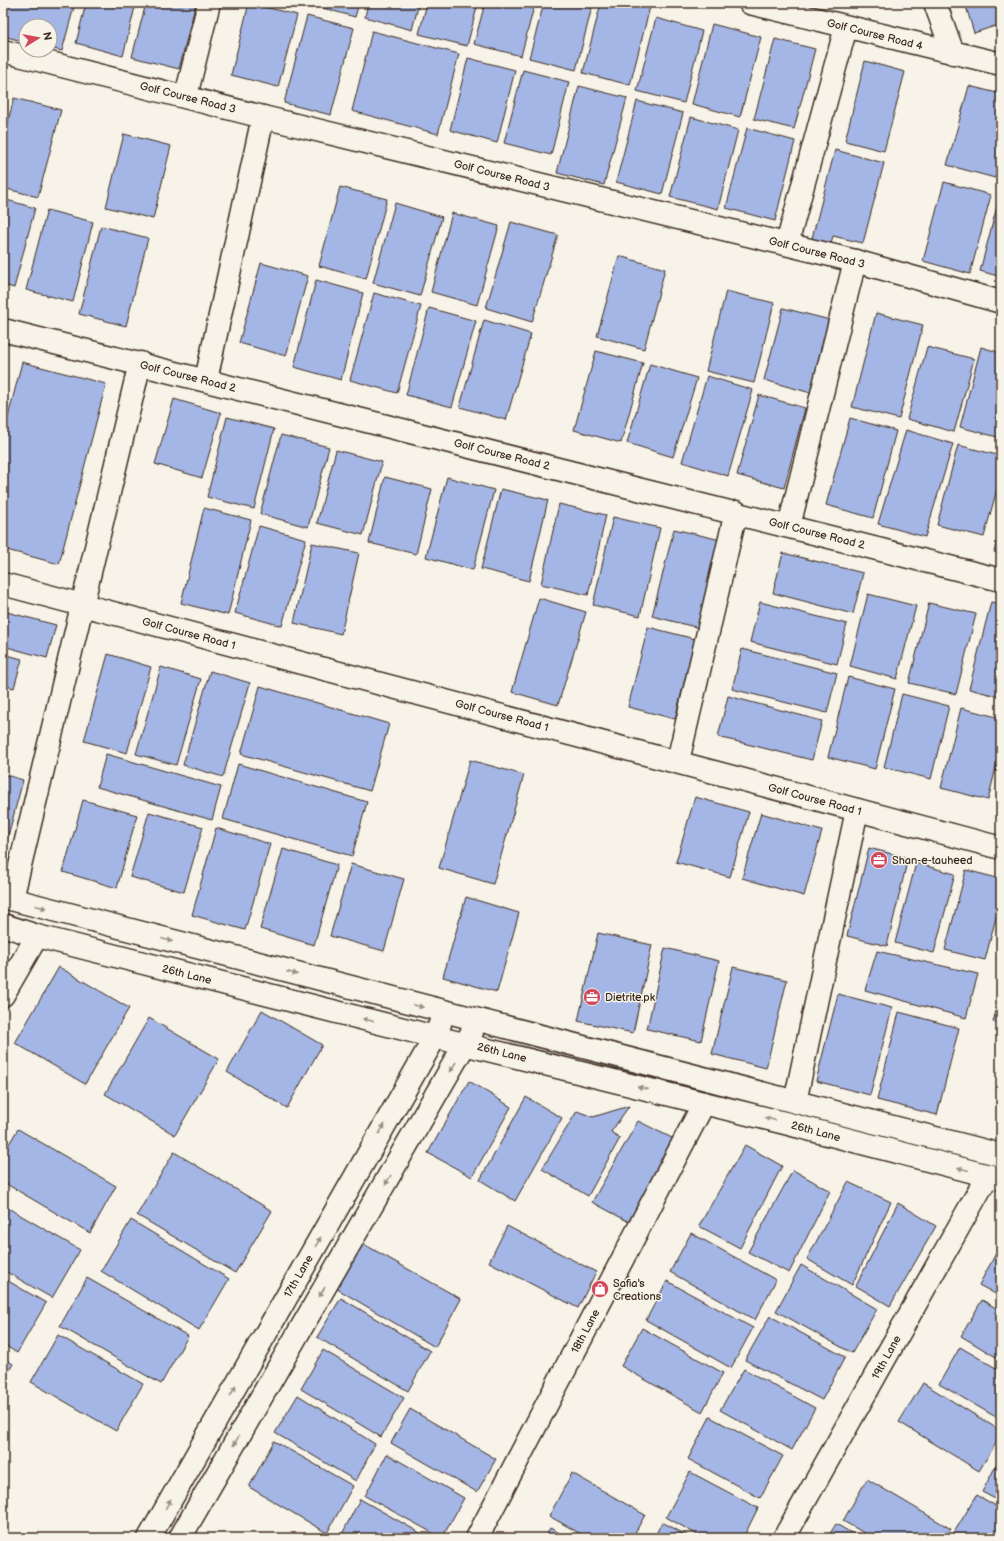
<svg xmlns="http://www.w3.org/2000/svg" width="1004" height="1541" font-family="'Balsamiq Sans',sans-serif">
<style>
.building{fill:#a4b6e5;stroke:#3b2a1e}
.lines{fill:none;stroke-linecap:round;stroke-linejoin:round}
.minor-casing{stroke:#3b2a1e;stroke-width:25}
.minor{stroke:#f7f3e8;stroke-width:22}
.oneway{fill:#998e83}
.labels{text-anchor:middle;stroke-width:3;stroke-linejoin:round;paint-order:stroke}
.street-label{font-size:11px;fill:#3b2a1e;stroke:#f7f3e8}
.poi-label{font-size:11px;fill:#3b2a1e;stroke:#f7f3e8;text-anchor:start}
</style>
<rect width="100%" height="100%" fill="#f7f3e8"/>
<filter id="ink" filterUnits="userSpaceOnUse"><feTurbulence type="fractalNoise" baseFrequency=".025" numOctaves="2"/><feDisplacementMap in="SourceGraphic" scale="8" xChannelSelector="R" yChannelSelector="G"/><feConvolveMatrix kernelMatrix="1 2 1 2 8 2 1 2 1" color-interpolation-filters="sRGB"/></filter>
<g filter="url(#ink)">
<g class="building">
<polygon points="3,3 75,3 62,51 50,48 50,26 26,26 26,42 3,36"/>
<polygon points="86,3 136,3 123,56 76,43"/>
<polygon points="146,3 196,3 179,69 132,57"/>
<polygon points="249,3 297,15 278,87 231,75"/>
<polygon points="309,3 359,3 355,17 308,4"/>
<polygon points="368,3 419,3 412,30 365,17"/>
<polygon points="427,3 478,3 467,46 419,34"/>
<polygon points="485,3 535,3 521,56 474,44"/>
<polygon points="544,3 593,3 576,70 529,58"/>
<polygon points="601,3 651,3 630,85 583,73"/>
<polygon points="965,3 1001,3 1001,24 974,33"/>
<polygon points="307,16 354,28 331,115 284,103"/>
<polygon points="656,18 702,31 684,103 637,91"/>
<polygon points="712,24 761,37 740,117 692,104"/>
<polygon points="372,31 459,54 438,134 352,111"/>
<polygon points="775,39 815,49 794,129 754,119"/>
<polygon points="468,58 515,70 497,143 450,130"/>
<polygon points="865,61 905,72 884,151 845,141"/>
<polygon points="523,70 569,82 551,155 504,143"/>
<polygon points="579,86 627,98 604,185 557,173"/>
<polygon points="969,86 1001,94 1001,154 995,178 947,165"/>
<polygon points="14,98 61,110 38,197 3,188 3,141"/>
<polygon points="637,101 683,113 662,194 616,182"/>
<polygon points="691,117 738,130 718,209 670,197"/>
<polygon points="747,128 795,141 775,221 726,208"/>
<polygon points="124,134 171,146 153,219 106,207"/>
<polygon points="835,150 884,163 863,243 833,236 830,247 811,242"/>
<polygon points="944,182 991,195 970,274 923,261"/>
<polygon points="340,187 387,199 366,279 319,266"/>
<polygon points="1001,191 1001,277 980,271"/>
<polygon points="3,199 35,208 14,288 3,285"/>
<polygon points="395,203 442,217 420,296 373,283"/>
<polygon points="47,210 93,222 73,302 26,290"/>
<polygon points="452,213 499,226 477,305 431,292"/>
<polygon points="511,222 558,235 532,322 486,308"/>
<polygon points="101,226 148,238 126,326 79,314"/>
<polygon points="619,256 665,269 644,349 597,336"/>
<polygon points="261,263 308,276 286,356 239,343"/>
<polygon points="316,280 363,293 341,380 294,367"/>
<polygon points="726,291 774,303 754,383 706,371"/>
<polygon points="374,293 421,306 397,393 350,380"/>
<polygon points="429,308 476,321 452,407 406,395"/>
<polygon points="783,308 830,320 811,393 764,380"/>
<polygon points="876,313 923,325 899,419 852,407"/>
<polygon points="484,320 531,334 506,420 460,407"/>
<polygon points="927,347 974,359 954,432 907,419"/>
<polygon points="981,347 1001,353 1001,438 960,427"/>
<polygon points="596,351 643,363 621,443 574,430"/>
<polygon points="22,362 106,384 59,564 3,549 3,436"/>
<polygon points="650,364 697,378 673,457 627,443"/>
<polygon points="707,376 753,390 728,476 682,462"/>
<polygon points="759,395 805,408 784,488 737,475"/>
<polygon points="174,399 221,413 202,478 155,464"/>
<polygon points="227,417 274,429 254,509 207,497"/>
<polygon points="850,418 896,431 873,518 826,505"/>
<polygon points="906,430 953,444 925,537 878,524"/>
<polygon points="281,435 329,447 308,527 260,514"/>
<polygon points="958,445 1001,456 1001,474 984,537 937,525"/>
<polygon points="336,450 382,462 363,535 317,523"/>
<polygon points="385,477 432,489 416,554 369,543"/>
<polygon points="447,477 494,490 473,570 426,557"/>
<polygon points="501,489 548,500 529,581 481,569"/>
<polygon points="559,504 606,515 588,595 541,584"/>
<polygon points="204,508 251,520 228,615 181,603"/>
<polygon points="613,517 660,528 640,616 593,605"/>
<polygon points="1001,525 1001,554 994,552"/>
<polygon points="259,526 306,539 282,626 235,613"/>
<polygon points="674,529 721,540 699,628 652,616"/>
<polygon points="312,543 359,553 341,634 294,623"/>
<polygon points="783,553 863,573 853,614 773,593"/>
<polygon points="868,594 916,606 897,679 850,666"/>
<polygon points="539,598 586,612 558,705 512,692"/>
<polygon points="760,602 847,624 837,664 750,642"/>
<polygon points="991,602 1001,604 1001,697 969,689"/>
<polygon points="929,603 976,614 956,694 909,683"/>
<polygon points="3,611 56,625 47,658 3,646"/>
<polygon points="648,627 695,639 675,719 628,707"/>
<polygon points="742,649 837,673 827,713 732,689"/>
<polygon points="3,654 22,659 14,688 3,685"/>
<polygon points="108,654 151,667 127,753 84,741"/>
<polygon points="161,667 201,679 176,765 136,754"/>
<polygon points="210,671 250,683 223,777 183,765"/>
<polygon points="848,677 895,689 875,769 828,757"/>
<polygon points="260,686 389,724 370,791 241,754"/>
<polygon points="902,694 949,706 931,779 884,767"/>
<polygon points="728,696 822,721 812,760 718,737"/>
<polygon points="961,708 1001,718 1001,747 988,800 941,788"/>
<polygon points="106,754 221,787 212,820 97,787"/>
<polygon points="470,760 524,775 493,884 439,868"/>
<polygon points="238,764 367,802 352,856 223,819"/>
<polygon points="3,774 23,780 3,855"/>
<polygon points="695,797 749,812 730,877 676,862"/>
<polygon points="83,800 137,815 117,888 63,872"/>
<polygon points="149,812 203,827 184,892 130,877"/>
<polygon points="761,813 822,831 804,896 742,878"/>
<polygon points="216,828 270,844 245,930 192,915"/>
<polygon points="869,848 908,858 887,946 847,936"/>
<polygon points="283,849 337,865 314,945 260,929"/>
<polygon points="916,863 955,874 934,953 895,943"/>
<polygon points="351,864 404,879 384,951 330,936"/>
<polygon points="966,870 1001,879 1001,898 985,960 945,950"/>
<polygon points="466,897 519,913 497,992 443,977"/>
<polygon points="598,933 652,945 633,1033 578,1021"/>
<polygon points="665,948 719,961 701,1041 647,1029"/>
<polygon points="877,951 978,974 966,1018 865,990"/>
<polygon points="59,967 129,1008 85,1084 15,1043"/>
<polygon points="733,967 787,980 766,1068 712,1054"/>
<polygon points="1001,992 1001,1024 993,1022"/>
<polygon points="838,994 892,1008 870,1095 816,1081"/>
<polygon points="262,1010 322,1045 287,1108 227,1072"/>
<polygon points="899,1012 959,1028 937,1115 877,1100"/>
<polygon points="149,1018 219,1059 175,1135 105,1094"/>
<polygon points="469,1081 511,1107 472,1177 428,1153"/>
<polygon points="526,1097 562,1118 515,1201 480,1180"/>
<polygon points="629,1106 611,1132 620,1138 588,1196 542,1169 577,1111 593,1117"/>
<polygon points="638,1121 674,1139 631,1223 592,1202"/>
<polygon points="18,1129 116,1186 90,1233 3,1182 3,1154"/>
<polygon points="745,1145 782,1166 740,1248 699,1226"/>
<polygon points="174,1152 272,1211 235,1273 137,1215"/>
<polygon points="793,1170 830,1191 789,1273 748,1252"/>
<polygon points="848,1182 891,1202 852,1285 807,1259"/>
<polygon points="898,1203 936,1226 890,1306 856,1286"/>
<polygon points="3,1205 80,1250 52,1298 3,1270"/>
<polygon points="131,1220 229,1279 199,1330 101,1271"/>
<polygon points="507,1226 596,1272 578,1308 489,1262"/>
<polygon points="691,1233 776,1280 755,1320 670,1272"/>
<polygon points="360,1242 461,1299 435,1347 334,1287"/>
<polygon points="1001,1244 1001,1297 979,1285"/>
<polygon points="801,1265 877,1309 852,1353 776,1311"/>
<polygon points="3,1278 46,1303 17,1353 3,1344"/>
<polygon points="87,1278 188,1336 161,1384 60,1326"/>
<polygon points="667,1281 753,1328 731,1368 646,1320"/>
<polygon points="341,1298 430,1351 408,1391 317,1337"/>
<polygon points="982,1300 1001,1311 1001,1360 961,1336"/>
<polygon points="770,1316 845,1357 822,1400 745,1360"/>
<polygon points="642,1328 723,1373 702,1412 621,1366"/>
<polygon points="58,1335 143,1384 116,1431 31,1382"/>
<polygon points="960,1347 1001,1371 1001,1420 939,1384"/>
<polygon points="323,1350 404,1398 381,1437 301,1389"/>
<polygon points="3,1358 13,1364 3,1381"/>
<polygon points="744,1369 815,1408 792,1450 720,1410"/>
<polygon points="923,1383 1001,1431 1001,1435 979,1471 899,1422"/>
<polygon points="298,1395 375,1444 356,1481 275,1433"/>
<polygon points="410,1409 496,1459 477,1492 391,1443"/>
<polygon points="710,1417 783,1456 760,1498 688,1459"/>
<polygon points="274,1441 353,1486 327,1533 249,1487"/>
<polygon points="387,1454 464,1498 442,1538 365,1496"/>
<polygon points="1001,1456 1001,1502 982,1492"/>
<polygon points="690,1472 758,1508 743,1538 703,1538 666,1517"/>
<polygon points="572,1473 645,1515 632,1538 588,1538 549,1516"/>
<polygon points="867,1479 951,1529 945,1538 873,1538 843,1521"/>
<polygon points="977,1495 1001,1509 1001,1538 960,1538 953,1534"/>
<polygon points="360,1499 429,1538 340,1538"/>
<polygon points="662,1522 692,1538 654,1538"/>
<polygon points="836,1524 860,1538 827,1538"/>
<polygon points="550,1528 569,1538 545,1538"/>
</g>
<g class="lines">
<defs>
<g id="minor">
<polyline points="750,3 1001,64"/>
<polyline points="935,3 953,53"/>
<polyline points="3,51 263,117 855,261 1001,302"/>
<polyline points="186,96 209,3"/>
<polyline points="787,244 846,27"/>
<polyline points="3,330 1001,580"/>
<polyline points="206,380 263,117"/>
<polyline points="789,526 855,261"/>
<polyline points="3,584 1001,848"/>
<polyline points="678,761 736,512"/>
<polyline points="3,897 1001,1155"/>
<polyline points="12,899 140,363"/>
<polyline points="3,925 37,936 435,1037 785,1123 1001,1179"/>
<polyline points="3,995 37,936"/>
<polyline points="795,1102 857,810"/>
<polyline points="149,1538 435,1037 440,1024"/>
<polyline points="180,1538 472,1032"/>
<polyline points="477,1538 704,1103"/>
<polyline points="784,1538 988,1175"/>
</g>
</defs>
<use href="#minor" class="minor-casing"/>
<use href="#minor" class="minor"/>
</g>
<defs><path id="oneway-solid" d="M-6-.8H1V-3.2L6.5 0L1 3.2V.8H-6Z"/></defs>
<g class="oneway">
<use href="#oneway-solid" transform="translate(41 907) rotate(15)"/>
<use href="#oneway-solid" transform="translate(167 940) rotate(15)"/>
<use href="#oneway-solid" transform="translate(292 973) rotate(15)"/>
<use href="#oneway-solid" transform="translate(418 1006) rotate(15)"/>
<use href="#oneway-solid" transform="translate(368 1020) rotate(-166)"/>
<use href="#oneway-solid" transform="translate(453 1067) rotate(120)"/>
<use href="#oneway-solid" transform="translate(643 1088) rotate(-166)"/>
<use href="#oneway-solid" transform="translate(770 1119) rotate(-166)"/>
<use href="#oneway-solid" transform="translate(382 1129) rotate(-60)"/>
<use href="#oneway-solid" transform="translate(963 1169) rotate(-165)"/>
<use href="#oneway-solid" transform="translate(388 1180) rotate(120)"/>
<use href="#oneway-solid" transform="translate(318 1242) rotate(-60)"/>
<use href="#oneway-solid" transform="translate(322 1292) rotate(120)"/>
<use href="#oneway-solid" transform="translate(233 1391) rotate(-60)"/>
<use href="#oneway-solid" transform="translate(236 1441) rotate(120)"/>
<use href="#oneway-solid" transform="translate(168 1504) rotate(-60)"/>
</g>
</g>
<defs>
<symbol id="office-disc" viewBox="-11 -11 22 22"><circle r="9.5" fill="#d1495b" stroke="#f7f3e8"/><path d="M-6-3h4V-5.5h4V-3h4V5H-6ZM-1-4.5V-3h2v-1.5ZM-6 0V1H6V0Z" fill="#fff"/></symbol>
<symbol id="shop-disc" viewBox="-11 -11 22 22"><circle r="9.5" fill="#d1495b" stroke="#f7f3e8"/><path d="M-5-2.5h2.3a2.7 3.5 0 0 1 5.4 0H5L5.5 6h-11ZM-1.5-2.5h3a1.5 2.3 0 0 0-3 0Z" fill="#fff"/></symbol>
</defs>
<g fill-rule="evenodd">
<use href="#office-disc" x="869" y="850" width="20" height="20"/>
<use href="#office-disc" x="582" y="987" width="20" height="20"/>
<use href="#shop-disc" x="590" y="1279" width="20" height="20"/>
</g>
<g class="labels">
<g class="street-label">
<text transform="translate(875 34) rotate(14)" y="4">Golf Course Road 4</text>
<text transform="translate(188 97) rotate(14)" y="4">Golf Course Road 3</text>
<text transform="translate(502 175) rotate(14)" y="4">Golf Course Road 3</text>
<text transform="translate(817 252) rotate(14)" y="4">Golf Course Road 3</text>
<text transform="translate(188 376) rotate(14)" y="4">Golf Course Road 2</text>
<text transform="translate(502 454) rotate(14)" y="4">Golf Course Road 2</text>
<text transform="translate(817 533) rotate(14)" y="4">Golf Course Road 2</text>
<text transform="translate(189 633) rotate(15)" y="4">Golf Course Road 1</text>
<text transform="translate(502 715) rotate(15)" y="4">Golf Course Road 1</text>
<text transform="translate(815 799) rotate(15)" y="4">Golf Course Road 1</text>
<text transform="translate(187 974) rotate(14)" y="4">26th Lane</text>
<text transform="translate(502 1052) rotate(14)" y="4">26th Lane</text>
<text transform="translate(816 1131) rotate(15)" y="4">26th Lane</text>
<text transform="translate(298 1276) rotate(-60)" y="4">17th Lane</text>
<text transform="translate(585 1331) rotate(-62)" y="4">18th Lane</text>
<text transform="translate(886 1357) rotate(-61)" y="4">19th Lane</text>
</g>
<g class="poi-label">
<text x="892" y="864">Shan-e-tauheed</text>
<text x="605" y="1001">Dietrite.pk</text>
<text x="613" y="1287">Safia's<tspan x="613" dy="13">Creations</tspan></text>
</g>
</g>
<rect width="1004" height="1541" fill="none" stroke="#f7f3e8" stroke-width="16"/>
<rect x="8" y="8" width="988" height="1525" fill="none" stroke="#3b2a1e" stroke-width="1.5" filter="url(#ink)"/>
<g transform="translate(38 38) rotate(79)"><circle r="19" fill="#f7f3e8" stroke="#aca397"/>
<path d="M0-3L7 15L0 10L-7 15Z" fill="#d1495b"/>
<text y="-6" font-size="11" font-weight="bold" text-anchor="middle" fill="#3b2a1e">N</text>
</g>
</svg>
